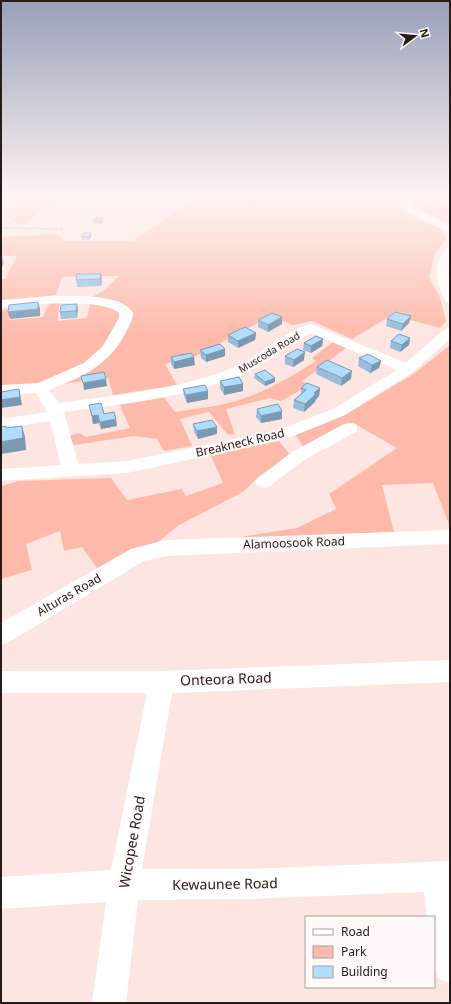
<svg xmlns="http://www.w3.org/2000/svg" width="451" height="1004" font-family="'Noto Sans',sans-serif">
<style>
.green{fill:#fdbaab}
.lines{fill:none;stroke-linecap:round;stroke-linejoin:round}
.path{stroke:#9b8986;stroke-width:1.5;stroke-dasharray:1 1.5;stroke-linecap:butt}
.minor{fill:#fff;fill-rule:evenodd}
.wall{fill:#97bdda}
.shaded-wall{fill:#7b9ab1}
.building{fill:#b0dcfd;stroke:#7b9ab1}
.labels{text-anchor:middle;stroke-width:4;stroke-linejoin:round;paint-order:stroke}
.far-street-label{font-size:10px;fill:#261c1a;stroke:#fef8f6}
.street-label{font-size:12px;fill:#261c1a;stroke:#fef8f6}
.near-street-label{font-size:14px;fill:#261c1a;stroke:#fef8f6}
</style>
<rect width="100%" height="100%" fill="#fde6e1"/>
<g class="green">
<polygon points="29,196 80,196 52,202 26,224 16,223 7,215"/>
<path d="M197,196H390L404,212L439,228L445,234L446,239L435,254L429,277L440,298L446,321L440,328L392,315L352,339L312,321L293,325L271,316L196,356L165,364L177,385L113,395L108,378L55,385C72,379 95,371 107,357C119,345 125,328 132,313L90,298L103,291L119,276L62,277L56,295L1,301V279H5L17,256H1V237L57,234L65,241H133Z"/>
<path d="M407,196H450V224C435,217 415,211 407,196Z"/>
<path d="M50,302H60L57,321L87,318L90,304C101,306 115,305 122,315L98,356L77,369L35,385L1,386V310L9,309V320L43,317Z"/>
<path d="M333,342L346,348L323,366L302,381L310,385L281,401L270,398L226,409L235,434L228,435L209,412L180,419L192,446L164,451L157,439L134,436L74,445L69,436L79,433L86,437L130,428L119,403L162,395L175,412C199,408 225,406 248,397C272,388 294,375 316,361L312,358Z"/>
<polygon points="450,345 450,527 433,483 382,485 394,532 227,539 297,528 336,509 329,494 397,448 353,423 304,448 296,435 345,415 415,373"/>
<polygon points="279,441 291,456 258,477 243,492 179,525 157,543 99,571 82,547 64,551 60,531 26,544 32,570 1,579 1,486 19,481 111,478 127,500 182,489 186,496 223,483 211,456"/>
</g>
<g class="lines">
<polyline class="path" points="1,228 63,229"/>
<g class="minor">
<polygon points="394,196 404,196 410,205 450,226 450,233 404,209"/>
<path d="M450,247L448,274L450,284V303L446,302L444,299C435,278 433,267 446,248Z"/>
<path d="M50,296C70,296 122,293 133,313C133,321 128,327 125,334C108,366 82,377 49,390L59,403C117,395 177,390 232,368C260,357 282,331 311,324L406,363C414,356 444,328 450,327V339L413,372L345,415L288,438L127,473L1,481V469L61,465L50,421L1,429V419L47,412L36,393L1,395V385L38,383L84,363L103,346L119,318V313C100,297 26,305 1,308V300ZM311,333L397,370L333,409L278,430L127,461L78,464L64,412C124,404 187,398 243,374C268,364 287,345 311,333Z"/>
<polygon points="350,423 356,424 358,428 356,432 304,460 270,486 264,488 258,486 255,482 258,478 292,452 344,424"/>
<polygon points="450,530 450,544 166,556 144,561 9,642 1,645 1,623 131,549 166,540"/>
<polygon points="450,660 450,682 172,693 142,869 248,869 450,861 450,983 438,978 434,968 434,917 427,917 424,892 248,899 138,900 126,1003 92,1003 106,902 1,909 1,877 111,870 147,693 1,693 1,671 161,671"/>
</g>
</g>
<g class="wall">
<polygon points="103,219 103,222 100,224 93,223 93,220"/>
<polygon points="91,233 91,236 89,240 82,240 81,236"/>
<polygon points="101,274 102,280 101,286 77,287 76,280"/>
<polygon points="77,304 78,311 77,318 61,319 60,312"/>
<polygon points="411,316 409,323 401,331 386,326 387,319"/>
<polygon points="258,320 282,324 268,332 258,327"/>
<polygon points="256,333 255,340 238,348 228,342 228,335"/>
<polygon points="410,338 409,345 400,352 390,348 391,341"/>
<polygon points="323,339 322,346 311,353 303,350 304,343"/>
<polygon points="200,350 225,356 206,362 201,358"/>
<polygon points="285,356 304,360 293,367 285,364"/>
<polygon points="171,357 195,365 174,369 171,364"/>
<polygon points="359,358 381,361 379,368 370,373 358,366"/>
<polygon points="317,367 351,379 341,386 316,374"/>
<polygon points="255,374 275,382 265,386 254,378"/>
<polygon points="220,381 243,384 243,391 224,395 220,388"/>
<polygon points="301,388 320,388 319,396 316,399 315,402 304,412 293,408 294,400 301,394"/>
<polygon points="183,389 208,399 187,403 184,396"/>
<polygon points="89,405 104,414 116,419 117,426 101,429 99,423 93,424"/>
<polygon points="257,409 282,419 261,423 256,417"/>
<polygon points="193,424 217,434 198,439 194,432"/>
</g>
<g class="shaded-wall">
<polygon points="103,219 103,222 100,224 99,221"/>
<polygon points="91,233 91,236 89,240 89,237"/>
<polygon points="2,256 4,263 1,269 1,260"/>
<polygon points="101,274 102,280 101,286 100,279"/>
<polygon points="38,302 40,309 40,316 10,319 8,312"/>
<polygon points="77,304 78,311 77,318 76,311"/>
<polygon points="411,316 409,323 401,331 403,324"/>
<polygon points="282,317 282,324 268,332 268,325"/>
<polygon points="256,333 255,340 238,348 238,341"/>
<polygon points="410,338 409,345 400,352 402,345"/>
<polygon points="323,339 322,346 311,353 311,346"/>
<polygon points="225,349 225,356 206,362 206,355"/>
<polygon points="305,352 304,360 293,367 294,360"/>
<polygon points="194,357 195,365 174,369 174,362"/>
<polygon points="381,361 379,368 370,373 372,365"/>
<polygon points="352,371 351,379 341,386 342,378"/>
<polygon points="275,378 275,382 265,386 265,382"/>
<polygon points="106,379 107,386 84,390 83,383"/>
<polygon points="243,384 243,391 224,395 224,387"/>
<polygon points="320,388 319,396 316,399 315,402 304,412 305,404 314,393"/>
<polygon points="19,389 22,405 1,408 1,400"/>
<polygon points="208,391 208,399 187,403 186,395"/>
<polygon points="282,411 282,419 261,423 261,416"/>
<polygon points="98,415 99,423 93,424 92,416"/>
<polygon points="116,419 117,426 101,429 100,422"/>
<polygon points="22,426 25,437 26,450 1,454 1,442"/>
<polygon points="217,427 217,434 198,439 197,431"/>
</g>
<g class="building">
<polygon points="96,218 103,219 99,221 93,220"/>
<polygon points="84,233 91,233 89,237 81,236"/>
<polygon points="77,274 101,274 100,279 76,280"/>
<polygon points="38,302 38,309 8,312 9,305"/>
<polygon points="77,304 76,311 60,312 61,305"/>
<polygon points="395,312 411,316 403,324 387,319"/>
<polygon points="272,313 282,317 268,325 258,320"/>
<polygon points="245,327 256,333 238,341 228,335"/>
<polygon points="399,334 410,338 402,345 391,341"/>
<polygon points="316,336 323,339 311,346 304,343"/>
<polygon points="220,344 225,349 206,355 200,350"/>
<polygon points="297,349 305,352 294,360 285,356"/>
<polygon points="191,353 194,357 174,362 171,357"/>
<polygon points="368,354 381,361 372,365 359,358"/>
<polygon points="327,360 352,371 342,378 317,367"/>
<polygon points="265,370 275,378 265,382 255,374"/>
<polygon points="104,372 106,379 83,383 81,376"/>
<polygon points="239,377 243,384 224,387 220,381"/>
<polygon points="307,383 320,388 314,393 316,394 305,404 294,400 306,390 301,388"/>
<polygon points="205,385 208,391 186,395 183,389"/>
<polygon points="19,389 20,397 1,400 1,392"/>
<polygon points="101,403 104,414 114,412 116,419 100,422 98,415 92,416 89,405"/>
<polygon points="278,404 282,411 261,416 257,409"/>
<polygon points="212,420 217,427 197,431 193,424"/>
<polygon points="6,426 6,428 22,426 23,438 1,442 1,427"/>
</g>
<linearGradient id="sky" x2="0" y2="1"><stop stop-color="#979fb8"/><stop offset="0.58" stop-color="#fef4f2"/><stop offset="1" stop-color="#fef4f2" stop-opacity="0"/></linearGradient>
<rect width="451" height="336" fill="url(#sky)"/>
<g class="labels">
<g class="far-street-label">
<text transform="translate(269 352) rotate(-31)" y="4">Muscoda Road</text>
</g>
<g class="street-label">
<text transform="translate(240 443) rotate(-13)" y="4">Breakneck Road</text>
<text transform="translate(294 543) rotate(-2)" y="4">Alamoosook Road</text>
<text transform="translate(69 595) rotate(-30)" y="4">Alturas Road</text>
</g>
<g class="near-street-label">
<text transform="translate(226 679) rotate(-2)" y="5">Onteora Road</text>
<text transform="translate(132 842) rotate(-80)" y="5">Wicopee Road</text>
<text transform="translate(225 884) rotate(-1)" y="5">Kewaunee Road</text>
</g>
</g>
<rect width="451" height="1004" fill="none" stroke="#261c1a" stroke-width="4"/>
<rect x="305" y="916" width="130" height="72" fill="#fef8f6" stroke="#a8a09e"/>
<rect x="313" y="929" width="20" height="6" fill="#ffffff" stroke="#a8a09e"/>
<text x="341" y="936" font-size="12" fill="#261c1a">Road</text>
<rect x="313" y="946" width="20" height="12" fill="#fdbaab" stroke="#a8a09e"/>
<text x="341" y="956" font-size="12" fill="#261c1a">Park</text>
<rect x="313" y="966" width="20" height="12" fill="#b0dcfd" stroke="#a8a09e"/>
<text x="341" y="976" font-size="12" fill="#261c1a">Building</text>
<g transform="translate(415 36) rotate(74)" stroke="#fef8f6" stroke-width="3" paint-order="stroke">
<path d="M0-3L7 15L0 10L-7 15Z" fill="#261c1a"/>
<text y="-6" font-size="11" font-weight="bold" text-anchor="middle" fill="#261c1a">N</text>
</g>
</svg>
